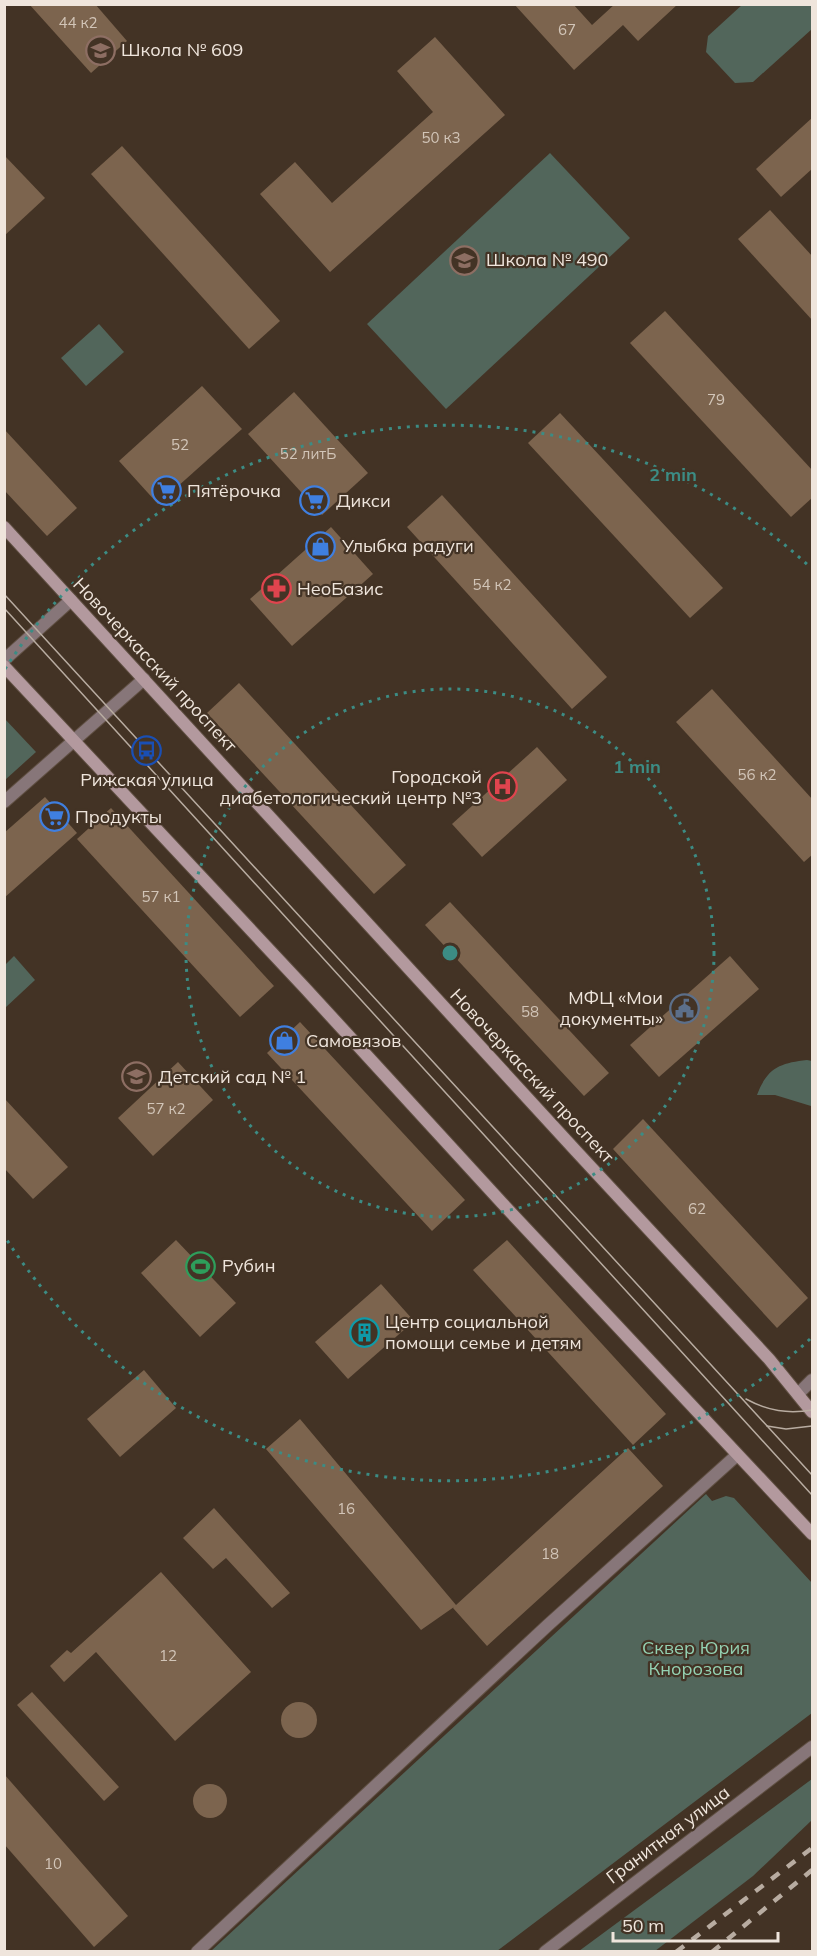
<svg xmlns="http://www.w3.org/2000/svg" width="817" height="1956" font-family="Mulish,sans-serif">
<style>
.green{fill:#52665b}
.building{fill:#7c644e}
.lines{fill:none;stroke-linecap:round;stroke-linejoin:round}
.minor-casing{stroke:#5f4f42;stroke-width:14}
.secondary-casing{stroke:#5f4f42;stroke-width:14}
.minor{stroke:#877679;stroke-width:12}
.secondary{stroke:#b3999e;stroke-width:12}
.tram{stroke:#b8aca1;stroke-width:1.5}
.rail{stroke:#b8aca1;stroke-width:4.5;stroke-dasharray:10 10;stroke-linecap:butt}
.ring{fill:none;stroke:#3c8c84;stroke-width:3;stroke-dasharray:3 6}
.labels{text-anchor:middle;stroke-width:4.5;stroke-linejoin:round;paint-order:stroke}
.number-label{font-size:15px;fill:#d2c5b8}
.poi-label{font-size:18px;fill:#efe5dc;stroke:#433325;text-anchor:start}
.street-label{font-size:18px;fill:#efe5dc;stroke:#433325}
.park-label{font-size:18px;fill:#94d1b2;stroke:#433325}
.centre{fill:#3c8c84;stroke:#433325;stroke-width:3}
.ring-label{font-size:18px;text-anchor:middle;font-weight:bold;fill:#3c8c84;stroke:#433325;stroke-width:4.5;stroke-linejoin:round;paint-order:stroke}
</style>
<rect width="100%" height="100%" fill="#433325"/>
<g class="green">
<polygon points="743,4 812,5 812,29 753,82 735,83 706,52 708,36"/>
<polygon points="550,153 630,238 446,409 367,324"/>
<polygon points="99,324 124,352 86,386 61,358"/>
<polygon points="4,718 36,752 5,780 4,780"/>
<polygon points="14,956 35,980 5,1008 5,965"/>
<path d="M807,1060L812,1061L811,1106L775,1095H757C767,1068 780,1063 807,1060Z"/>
<polygon points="706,1494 712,1501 726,1496 734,1498 812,1583 812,1713 497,1951 211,1951"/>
<polygon points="812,1779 812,1820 753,1876 655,1951 579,1951"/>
</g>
<g class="building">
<polygon points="29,4 95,4 127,41 91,73"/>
<polygon points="514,4 573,4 592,25 615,4 678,4 638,41 623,25 574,70"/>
<polygon points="435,37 505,115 330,272 260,194 295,162 332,203 433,112 397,71"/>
<polygon points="813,117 813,168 781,197 756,169"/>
<polygon points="122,146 280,321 249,349 91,174"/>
<polygon points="4,155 45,198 4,236"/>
<polygon points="770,210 813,257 813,321 738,239"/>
<polygon points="665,311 813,471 813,497 791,517 630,343"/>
<polygon points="202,386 242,429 158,504 119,461"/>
<polygon points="294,392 368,473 322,515 248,434"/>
<polygon points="560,413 723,588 690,618 528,443"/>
<polygon points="4,429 77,508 47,536 4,490"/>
<polygon points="442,495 607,677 572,709 407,527"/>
<polygon points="331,527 373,574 292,646 250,599"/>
<polygon points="239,683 406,865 374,894 207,713"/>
<polygon points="712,689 813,800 813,854 804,862 676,722"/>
<polygon points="537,747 567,780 482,857 452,824"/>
<polygon points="45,797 77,833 4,898 4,833"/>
<polygon points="111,808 274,986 240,1017 77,839"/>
<polygon points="450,902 609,1073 584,1096 425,925"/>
<polygon points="730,956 759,989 659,1077 630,1045"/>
<polygon points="300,1022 465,1200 432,1231 267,1053"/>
<polygon points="178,1062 213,1100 153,1156 118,1118"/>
<polygon points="4,1098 68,1167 33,1199 4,1168"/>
<polygon points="643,1119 808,1298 777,1328 613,1149"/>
<polygon points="176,1240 236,1303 200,1337 141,1273"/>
<polygon points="507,1240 666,1414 633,1445 473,1270"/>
<polygon points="381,1284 414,1321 348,1379 315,1342"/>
<polygon points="144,1370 176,1408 120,1457 87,1419"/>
<polygon points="300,1419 456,1605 628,1448 663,1486 487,1646 453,1608 454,1607 421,1630 266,1449"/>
<polygon points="214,1508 290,1593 272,1608 226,1558 213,1569 183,1538"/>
<polygon points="161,1572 251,1672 175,1741 96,1652 64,1682 50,1666 67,1650 71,1653"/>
<polygon points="32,1692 119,1787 104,1801 17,1705"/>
<circle cx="299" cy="1720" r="18"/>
<polygon points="4,1774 128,1916 94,1947 4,1844"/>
<circle cx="210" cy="1801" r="17"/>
</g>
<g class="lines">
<defs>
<g id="minor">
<polyline points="4,660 71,600"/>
<polyline points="4,802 144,679"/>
<polyline points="798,1394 812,1380"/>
<polyline points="197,1952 548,1625 737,1455"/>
<polyline points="545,1952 812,1747"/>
</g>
<g id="secondary">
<polyline points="4,527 576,1151 769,1359 812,1412"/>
<polyline points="4,666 305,988 502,1203 812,1534"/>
</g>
</defs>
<use href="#minor" class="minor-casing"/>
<use href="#secondary" class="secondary-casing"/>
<use href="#minor" class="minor"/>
<use href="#secondary" class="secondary"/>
<g class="tram">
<polyline points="4,594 812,1475"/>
<polyline points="4,608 812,1495"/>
<path d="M746,1399C768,1411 788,1414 812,1410"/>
<polyline points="767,1426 786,1429 812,1426"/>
</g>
<g class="rail">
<polyline points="676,1952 812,1848"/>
<polyline points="712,1952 812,1870"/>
</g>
</g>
<g class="ring">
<circle cx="450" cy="953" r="264"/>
<path d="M810 1339A528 528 0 0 1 5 1237M5 669A528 528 0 0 1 810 567"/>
</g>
<defs>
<symbol id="school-ring" viewBox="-11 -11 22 22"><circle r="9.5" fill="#433325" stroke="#8d6e63" stroke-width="1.5"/><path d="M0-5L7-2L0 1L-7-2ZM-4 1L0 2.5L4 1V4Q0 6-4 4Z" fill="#8d6e63"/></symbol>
<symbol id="supermarket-ring" viewBox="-11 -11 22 22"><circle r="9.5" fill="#433325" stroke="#3f7fe0" stroke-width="1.5"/><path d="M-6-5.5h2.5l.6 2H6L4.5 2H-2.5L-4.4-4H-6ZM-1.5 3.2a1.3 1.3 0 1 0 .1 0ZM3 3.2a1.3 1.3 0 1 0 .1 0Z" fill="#3f7fe0"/></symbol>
<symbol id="shop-ring" viewBox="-11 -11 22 22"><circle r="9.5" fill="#433325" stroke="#3f7fe0" stroke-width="1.5"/><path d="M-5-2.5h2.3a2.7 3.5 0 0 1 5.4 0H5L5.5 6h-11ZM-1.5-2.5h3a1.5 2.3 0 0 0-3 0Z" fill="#3f7fe0"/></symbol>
<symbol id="pharmacy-ring" viewBox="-11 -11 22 22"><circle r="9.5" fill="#433325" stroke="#e0444e" stroke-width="1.5"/><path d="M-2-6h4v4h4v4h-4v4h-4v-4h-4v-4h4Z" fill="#e0444e"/></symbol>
<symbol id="bus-ring" viewBox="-11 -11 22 22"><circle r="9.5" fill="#433325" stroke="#1a4fb4" stroke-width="1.5"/><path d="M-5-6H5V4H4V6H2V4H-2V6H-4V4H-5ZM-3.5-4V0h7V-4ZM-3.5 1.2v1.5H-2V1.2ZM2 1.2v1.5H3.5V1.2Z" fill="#1a4fb4"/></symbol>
<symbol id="hospital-ring" viewBox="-11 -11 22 22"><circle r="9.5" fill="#433325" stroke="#e0444e" stroke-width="1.5"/><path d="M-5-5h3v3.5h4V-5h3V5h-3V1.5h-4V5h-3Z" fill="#e0444e"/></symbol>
<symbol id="civic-ring" viewBox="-11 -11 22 22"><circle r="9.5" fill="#433325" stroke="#5c6f8a" stroke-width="1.5"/><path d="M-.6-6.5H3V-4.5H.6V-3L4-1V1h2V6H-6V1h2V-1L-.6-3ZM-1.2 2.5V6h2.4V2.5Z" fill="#5c6f8a"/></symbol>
<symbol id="stadium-ring" viewBox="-11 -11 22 22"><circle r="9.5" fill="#433325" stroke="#2e9e5b" stroke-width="1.5"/><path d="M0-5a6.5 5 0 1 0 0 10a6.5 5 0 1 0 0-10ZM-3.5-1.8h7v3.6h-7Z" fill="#2e9e5b"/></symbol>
<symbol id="building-ring" viewBox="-11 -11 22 22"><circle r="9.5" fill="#433325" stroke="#0f9aa8" stroke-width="1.5"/><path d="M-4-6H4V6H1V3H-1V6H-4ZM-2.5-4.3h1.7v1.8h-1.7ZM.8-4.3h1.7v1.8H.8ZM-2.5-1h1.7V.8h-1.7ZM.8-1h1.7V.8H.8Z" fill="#0f9aa8"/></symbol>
</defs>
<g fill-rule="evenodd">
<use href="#school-ring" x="84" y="34" width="33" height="33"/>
<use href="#school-ring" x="448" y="244" width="33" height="33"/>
<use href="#supermarket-ring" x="150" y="474" width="33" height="33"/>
<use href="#supermarket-ring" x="298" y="484" width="33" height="33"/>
<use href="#shop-ring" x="304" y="530" width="33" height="33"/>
<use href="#pharmacy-ring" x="260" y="572" width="33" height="33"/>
<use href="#bus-ring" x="130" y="734" width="33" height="33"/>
<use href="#hospital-ring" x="486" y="770" width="33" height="33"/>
<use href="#supermarket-ring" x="38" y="800" width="33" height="33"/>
<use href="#civic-ring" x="668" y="992" width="33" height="33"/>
<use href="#shop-ring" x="268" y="1024" width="33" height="33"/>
<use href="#school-ring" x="120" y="1060" width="33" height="33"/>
<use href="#stadium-ring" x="184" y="1250" width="33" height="33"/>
<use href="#building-ring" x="348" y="1316" width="33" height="33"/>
</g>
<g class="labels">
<g class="number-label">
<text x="78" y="28">44 к2</text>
<text x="567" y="35">67</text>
<text x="441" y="143">50 к3</text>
<text x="716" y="405">79</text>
<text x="180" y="450">52</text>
<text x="308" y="459">52 литБ</text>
<text x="492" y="590">54 к2</text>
<text x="757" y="780">56 к2</text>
<text x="161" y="902">57 к1</text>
<text x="530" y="1017">58</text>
<text x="166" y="1114">57 к2</text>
<text x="697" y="1214">62</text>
<text x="346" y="1514">16</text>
<text x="550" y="1559">18</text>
<text x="168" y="1661">12</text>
<text x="53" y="1869">10</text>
</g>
<g class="poi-label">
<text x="121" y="56">Школа № 609</text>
<text x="486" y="266">Школа № 490</text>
<text x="187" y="497">Пятёрочка</text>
<text x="336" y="507">Дикси</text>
<text x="342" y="552">Улыбка радуги</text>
<text x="297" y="595">НеоБазис</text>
<text x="482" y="783" text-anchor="end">Городской<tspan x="482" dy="21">диабетологический центр №3</tspan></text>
<text x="147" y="786" text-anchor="middle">Рижская улица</text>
<text x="75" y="823">Продукты</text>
<text x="663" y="1004" text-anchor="end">МФЦ «Мои<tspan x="663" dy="21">документы»</tspan></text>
<text x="306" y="1047">Самовязов</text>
<text x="158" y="1083">Детский сад № 1</text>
<text x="222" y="1272">Рубин</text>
<text x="385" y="1328">Центр социальной<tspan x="385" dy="21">помощи семье и детям</tspan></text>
</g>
<g class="street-label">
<text transform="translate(155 665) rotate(47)" y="6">Новочеркасский проспект</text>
<text transform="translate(532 1076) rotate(47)" y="6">Новочеркасский проспект</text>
<text transform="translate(668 1835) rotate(-37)" y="6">Гранитная улица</text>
</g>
<g class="park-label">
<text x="696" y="1654">Сквер Юрия<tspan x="696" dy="21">Кнорозова</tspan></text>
</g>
</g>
<circle cx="450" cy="953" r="9" class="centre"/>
<g class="ring-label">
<text x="673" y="481">2 min</text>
<text x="637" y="773">1 min</text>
</g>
<rect width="817" height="1956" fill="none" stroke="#efe5dc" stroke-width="12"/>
<path d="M613 1932v9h165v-9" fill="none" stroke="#efe5dc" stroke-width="3"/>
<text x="622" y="1932" font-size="18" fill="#efe5dc" stroke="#433325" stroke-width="4.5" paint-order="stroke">50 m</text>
</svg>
